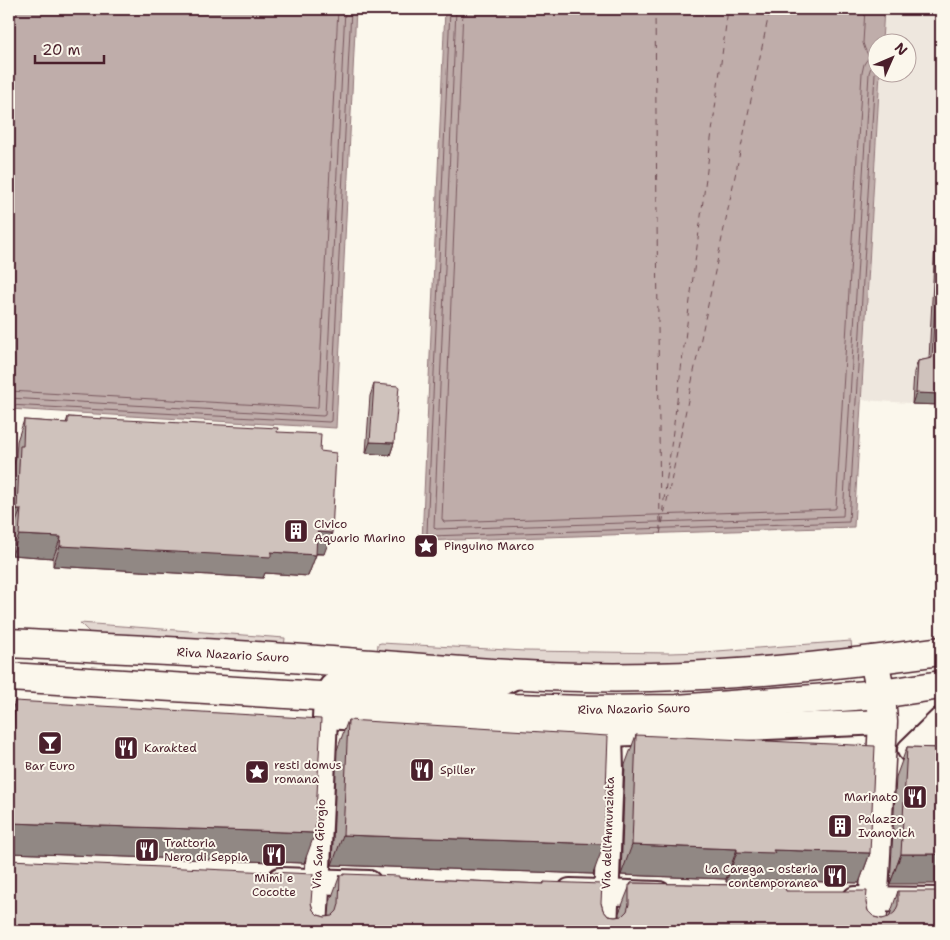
<svg xmlns="http://www.w3.org/2000/svg" width="950" height="940" font-family="'Shantell Sans',sans-serif">
<style>
.built{fill:#eee7de}
.green{fill:#e2d7d0;stroke:#967b7e}
.water{fill:#bfadaa;stroke:#907477}
.lines{fill:none;stroke-linecap:round;stroke-linejoin:round}
.shore{stroke:#79585e;stroke-width:1}
.ferry{stroke:#6d4a51;stroke-width:1;stroke-dasharray:6 5;stroke-linecap:butt}
.street-casing{stroke:#4a1f2b;stroke-width:28}
.secondary-casing{stroke:#4a1f2b;stroke-width:31}
.primary-casing{stroke:#4a1f2b;stroke-width:31}
.street{stroke:#fbf7ec;stroke-width:24}
.secondary{stroke:#fbf7ec;stroke-width:28}
.primary{stroke:#fbf7ec;stroke-width:28}
.wall{fill:#b2a7a2;stroke:#4a1f2b}
.shaded-wall{fill:#918884;stroke:#4a1f2b}
.building{fill:#cfc2bc;stroke:#4a1f2b}
.labels{text-anchor:middle;stroke-width:4;stroke-linejoin:round;paint-order:stroke}
.poi-label{font-size:12px;fill:#4a1f2b;stroke:#fbf7ec;text-anchor:start}
.street-label{font-size:12px;fill:#4a1f2b;stroke:#fbf7ec}
</style>
<rect width="100%" height="100%" fill="#fbf7ec"/>
<filter id="ink" filterUnits="userSpaceOnUse"><feTurbulence type="fractalNoise" baseFrequency=".02" numOctaves="2"/><feDisplacementMap in="SourceGraphic" scale="10" xChannelSelector="R" yChannelSelector="G"/><feConvolveMatrix kernelMatrix="1 2 1 2 8 2 1 2 1" color-interpolation-filters="sRGB"/></filter>
<g filter="url(#ink)">
<polygon class="built" points="884,9 941,9 941,405 862,400 880,73 908,72 908,42 882,42"/>
<g class="green">
<polygon points="80,623 285,638 284,647 91,634"/>
<path d="M851,641L852,651C777,656 703,662 628,663C544,664 460,657 377,652L378,644L381,643L525,651L670,653L704,652Z"/>
</g>
<g class="water">
<polygon points="9,9 356,9 336,428 9,409"/>
<polygon points="445,9 884,9 882,42 878,42 878,72 880,73 854,527 422,541"/>
</g>
<g class="lines">
<g class="shore">
<polyline points="450,9 427,533 430,536 849,522 875,73 878,69"/>
<polyline points="456,9 434,527 436,529 843,516 869,73 871,67 878,62"/>
<polyline points="463,9 442,519 444,522 834,509 836,508 862,73 864,64 869,57 865,49 863,43 865,9"/>
<polyline points="9,391 316,408 318,407 338,9"/>
<polyline points="9,398 323,416 325,415 345,9"/>
<polyline points="9,405 329,422 331,421 351,9"/>
</g>
<g class="ferry">
<polyline points="655,9 660,530"/>
<polyline points="661,523 728,9"/>
<polyline points="660,534 770,9"/>
</g>
<defs>
<g id="street">
<polyline points="326,716 610,734 883,722"/>
<polyline points="941,720 910,750 941,752"/>
<polyline points="280,880 369,883"/>
<polyline points="570,891 659,894"/>
<polyline points="855,899 941,900"/>
<path d="M315,931L326,697C331,685 335,682 347,680L481,688L497,685L516,676"/>
<polyline points="605,931 611,770 610,734"/>
</g>
<polyline id="secondary" points="872,931 883,722 881,694 874,660"/>
<g id="primary">
<path d="M9,643C117,649 225,653 332,661C439,669 545,680 651,677C749,675 845,664 941,651"/>
<polyline points="9,677 515,708 587,710 677,709 881,694 941,685"/>
</g>
</defs>
<use href="#street" class="street-casing"/>
<use href="#secondary" class="secondary-casing"/>
<use href="#primary" class="primary-casing"/>
<use href="#street" class="street"/>
<use href="#secondary" class="secondary"/>
<use href="#primary" class="primary"/>
</g>
<g class="wall">
<polygon points="941,125 941,405 912,404 914,372 918,361 929,359"/>
<polygon points="374,384 394,443 390,455 366,453 370,396"/>
<polygon points="68,417 277,432 320,451 324,554 316,554 308,576 265,573 263,578 53,566 53,558 12,555 13,530 9,530 13,467 16,457 17,441 24,420 66,423"/>
<polygon points="15,701 304,863 9,853 9,719"/>
<polygon points="348,720 593,874 332,865 337,750"/>
<polygon points="636,735 870,853 859,883 765,880 764,883 786,891 866,903 868,911 874,917 882,919 889,918 898,891 941,931 9,931 9,864 10,860 311,903 313,910 318,915 325,917 329,916 330,902 340,875 399,878 543,884 544,882 601,903 603,910 608,916 615,917 619,916 619,913 631,883 735,885 736,882 726,882 726,879 621,875 625,765"/>
<polygon points="907,747 941,748 890,884 896,777"/>
</g>
<g class="shaded-wall">
<polygon points="916,393 941,394 941,405 912,404"/>
<polygon points="370,442 394,443 390,455 366,453"/>
<polygon points="17,509 21,509 13,530 9,530"/>
<polygon points="317,532 332,533 324,554 309,553"/>
<polygon points="19,535 61,537 53,558 12,555"/>
<polygon points="60,546 271,552 316,555 308,576 265,573 263,578 53,566"/>
<polygon points="10,823 315,833 304,863 9,853 9,826"/>
<polygon points="343,835 604,844 593,874 332,865"/>
<polygon points="632,845 737,849 726,879 621,875"/>
<polygon points="773,850 870,853 859,883 765,880 764,883 726,882 737,852"/>
<polygon points="901,854 941,854 941,884 890,884"/>
<polygon points="9,929 67,931 9,931"/>
</g>
<g class="building">
<polygon points="941,190 941,394 916,393 918,361 932,358"/>
<polygon points="374,384 399,386 394,443 370,442"/>
<polygon points="68,417 278,428 277,432 321,434 320,451 336,453 332,533 317,532 316,555 271,552 271,557 60,546 61,537 19,535 21,509 17,509 20,446 23,446 24,420 68,423"/>
<polygon points="15,701 321,719 315,833 10,823"/>
<polygon points="348,720 608,736 604,844 343,835"/>
<polygon points="636,735 875,746 870,853 773,850 775,853 737,852 737,849 632,845"/>
<polygon points="907,747 941,748 941,854 901,854"/>
<polygon points="10,860 313,874 311,903 313,910 318,915 325,917 332,916 337,911 339,904 340,875 344,875 344,874 399,876 399,878 544,884 544,882 602,884 601,903 603,910 608,916 615,917 622,916 627,911 629,904 629,885 631,885 631,883 736,885 736,882 783,883 786,891 867,891 866,903 868,911 874,917 882,919 889,917 895,912 898,905 898,891 941,891 941,931 67,931 9,929"/>
</g>
</g>
<defs>
<symbol id="building-square" viewBox="-11 -11 22 22"><rect x="-9" y="-9" width="18" height="18" rx="4" fill="#4a1f2b" stroke="#fbf7ec"/><path d="M-4-6H4V6H1V3H-1V6H-4ZM-2.5-4.3h1.7v1.8h-1.7ZM.8-4.3h1.7v1.8H.8ZM-2.5-1h1.7V.8h-1.7ZM.8-1h1.7V.8H.8Z" fill="#fff"/></symbol>
<symbol id="sight-square" viewBox="-11 -11 22 22"><rect x="-9" y="-9" width="18" height="18" rx="4" fill="#4a1f2b" stroke="#fbf7ec"/><path d="M0-6L1.8-2.2L6-1.7L2.9 1.2L3.7 5.4L0 3.3L-3.7 5.4L-2.9 1.2L-6-1.7L-1.8-2.2Z" fill="#fff"/></symbol>
<symbol id="bar-square" viewBox="-11 -11 22 22"><rect x="-9" y="-9" width="18" height="18" rx="4" fill="#4a1f2b" stroke="#fbf7ec"/><path d="M-6-5H6L.8 .8V4.5H3.5V6h-7V4.5H-.8V.8Z" fill="#fff"/></symbol>
<symbol id="restaurant-square" viewBox="-11 -11 22 22"><rect x="-9" y="-9" width="18" height="18" rx="4" fill="#4a1f2b" stroke="#fbf7ec"/><path d="M-5-6h1v4h1v-4h1v4h1v-4h1v5L-1.5 .5V6h-2V.5L-5-1ZM5-6V6H3V1.5H1.5Q1.5-4 5-6Z" fill="#fff"/></symbol>
</defs>
<g fill-rule="evenodd">
<use href="#building-square" x="282" y="517" width="28" height="28"/>
<use href="#sight-square" x="412" y="532" width="28" height="28"/>
<use href="#bar-square" x="36" y="729" width="28" height="28"/>
<use href="#restaurant-square" x="112" y="734" width="28" height="28"/>
<use href="#restaurant-square" x="408" y="756" width="28" height="28"/>
<use href="#sight-square" x="243" y="758" width="28" height="28"/>
<use href="#restaurant-square" x="901" y="783" width="28" height="28"/>
<use href="#building-square" x="826" y="812" width="28" height="28"/>
<use href="#restaurant-square" x="133" y="836" width="28" height="28"/>
<use href="#restaurant-square" x="260" y="841" width="28" height="28"/>
<use href="#restaurant-square" x="821" y="862" width="28" height="28"/>
</g>
<g class="labels">
<g class="poi-label">
<text x="314" y="528">Civico<tspan x="314" dy="14">Aquario Marino</tspan></text>
<text x="444" y="550">Pinguino Marco</text>
<text x="144" y="752">Karakted</text>
<text x="274" y="769">resti domus<tspan x="274" dy="14">romana</tspan></text>
<text x="50" y="770" text-anchor="middle">Bar Euro</text>
<text x="440" y="774">Spiller</text>
<text x="898" y="801" text-anchor="end">Marinato</text>
<text x="858" y="823">Palazzo<tspan x="858" dy="14">Ivanovich</tspan></text>
<text x="164" y="847">Trattoria<tspan x="164" dy="14">Nero di Seppia</tspan></text>
<text x="818" y="873" text-anchor="end">La Carega - osteria<tspan x="818" dy="14">contemporanea</tspan></text>
<text x="274" y="882" text-anchor="middle">Mimi e<tspan x="274" dy="14">Cocotte</tspan></text>
</g>
<g class="street-label">
<text transform="translate(233 655) rotate(3)" y="4">Riva Nazario Sauro</text>
<text transform="translate(634 709) rotate(-1)" y="4">Riva Nazario Sauro</text>
<text transform="translate(608 833) rotate(-88)" y="4">Via dell'Annunziata</text>
<text transform="translate(319 844) rotate(-87)" y="4">Via San Giorgio</text>
</g>
</g>
<rect width="950" height="940" fill="none" stroke="#fbf7ec" stroke-width="30"/>
<rect x="15" y="15" width="920" height="910" fill="none" stroke="#4a1f2b" stroke-width="2" filter="url(#ink)"/>
<g transform="translate(892 58) rotate(45)"><circle r="24" fill="#fbf7ec" stroke="#b4a19f"/>
<path d="M0-4L9 19L0 12L-9 19Z" fill="#4a1f2b"/>
<text y="-8" font-size="14" font-weight="bold" text-anchor="middle" fill="#4a1f2b">N</text>
</g>
<path d="M35 55v8h69v-8" fill="none" stroke="#4a1f2b" stroke-width="2.5"/>
<text x="42" y="55" font-size="15" fill="#4a1f2b" stroke="#fbf7ec" stroke-width="4" paint-order="stroke">20 m</text>
</svg>
